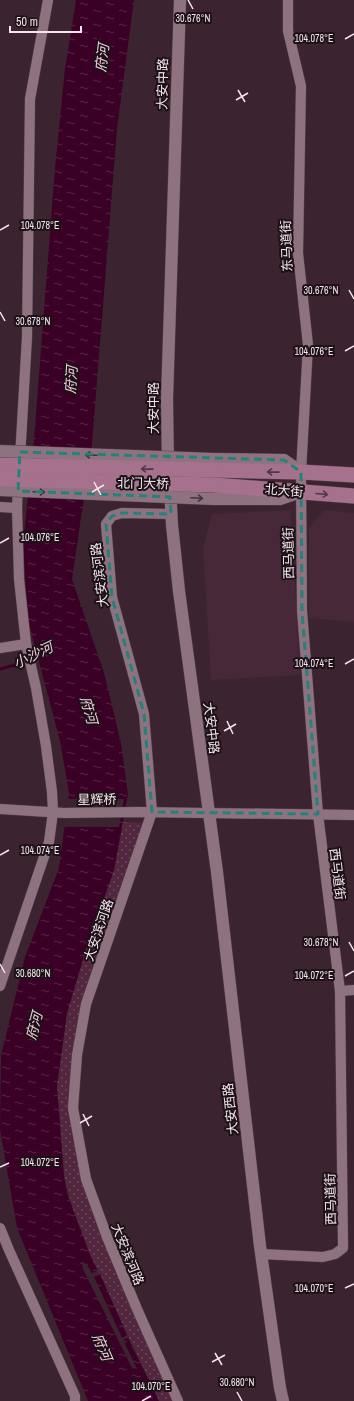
<svg xmlns="http://www.w3.org/2000/svg" width="354" height="1401" font-family="'Archivo Narrow','Noto Sans SC',sans-serif">
<style>
.built{fill:#462838}
.park{fill:url(#park-dots)}
.water{fill:url(#water-ripples)}
.pier{fill:#3b242f}
.lines{fill:none;stroke-linecap:round;stroke-linejoin:round}
.stream{stroke:#3b0025;stroke-width:3}
.minor-casing{stroke:#54404a;stroke-width:11}
.tertiary-casing{stroke:#54404a;stroke-width:13}
.primary-casing{stroke:#54404a;stroke-width:16}
.minor{stroke:#8e727f;stroke-width:10}
.tertiary{stroke:#8e727f;stroke-width:12}
.primary{stroke:#a5718c;stroke-width:15}
.tertiary-bridge-casing{stroke:#54404a;stroke-width:13;stroke-linecap:butt}
.primary-bridge-casing{stroke:#54404a;stroke-width:16;stroke-linecap:butt}
.tertiary-bridge{stroke:#8e727f;stroke-width:12}
.primary-bridge{stroke:#a5718c;stroke-width:15}
.oneway{stroke:#43333b}
.oneway2{stroke:#523745}
.marked{fill:none;stroke:#26817b;stroke-width:3;stroke-dasharray:8 5;stroke-linejoin:round}
.ticks{fill:none;stroke:#f5e5ec;stroke-width:1.5}
.labels{text-anchor:middle;stroke-width:4;stroke-linejoin:round;paint-order:stroke}
.street-label{font-size:13px;fill:#f5e5ec;stroke:#1b1116}
.water-label{font-size:14px;font-style:italic;fill:#f6cee1;stroke:#1b1116}
.ticks-label{font-size:10px;text-anchor:middle;fill:#f5e5ec;stroke:#1b1116;stroke-width:4;stroke-linejoin:round;paint-order:stroke}
</style>
<defs>
<pattern id="park-dots" width="8" height="8" patternUnits="userSpaceOnUse"><rect width="8" height="8" fill="#52273e"/><path d="M2 2h.1M6 6h.1" fill="none" stroke="#6c465a" stroke-width="1.8" stroke-linecap="round"/></pattern>
<pattern id="water-ripples" width="26" height="14" patternUnits="userSpaceOnUse"><rect width="26" height="14" fill="#3b0025"/><path d="M2 4q2-2 4 0t4 0M15 11q2-2 4 0t4 0" fill="none" stroke="#582545"/></pattern>
</defs>
<rect width="100%" height="100%" fill="#3b242f"/>
<g class="built">
<polygon points="291,510 300,675 211,680 203,548 212,514"/>
<polygon points="324,510 354,513 354,622 309,618 309,528"/>
</g>
<polygon class="park" points="123,822 143,823 74,1056 80,1168 175,1401 159,1401 90,1255 73,1211 64,1176 57,1086 67,1013 87,946 114,870"/>
<g class="water">
<polygon points="76,0 134,0 117,129 92,444 72,579 104,673 121,743 128,794 114,870 87,946 67,1013 57,1086 64,1176 67,1193 90,1255 98,1271 92,1273 87,1265 82,1261 83,1269 132,1368 137,1369 123,1340 128,1338 159,1401 88,1401 17,1228 0,1129 1,1056 25,957 59,868 69,793 60,741 28,620 23,544 34,440 55,168 65,69"/>
<polygon points="100,1274 127,1335 122,1338 94,1277"/>
</g>
<polygon class="pier" points="66,799 124,799 119,827 62,827"/>
<g class="lines">
<polyline class="stream" points="0,669 15,665 40,652"/>
<defs>
<g id="minor">
<polyline points="20,458 27,337 30,99 48,0"/>
<polyline points="0,507 17,508"/>
<polyline points="171,514 122,513 112,516 106,524 112,597 144,714 152,812 86,1004 77,1055 73,1108 86,1179 107,1237 137,1309 178,1401"/>
<polyline points="0,648 26,644"/>
<polyline points="0,809 64,813 138,812 354,815"/>
<polyline points="0,986 49,842 53,812 52,792 46,746 36,688 26,644 19,579 17,508 18,484"/>
<polyline points="340,991 354,990"/>
<polyline points="0,1228 9,1250 75,1396 75,1401"/>
<polyline points="261,1254 323,1257 335,1254 343,1248 340,991 318,814 302,611 301,472 308,345 298,253 301,86 288,31 288,0"/>
</g>
<g id="tertiary">
<polyline points="214,459 284,460 301,472"/>
<polyline points="168,467 167,399 180,0"/>
<polyline points="170,487 172,525 179,591 217,872 260,1246 280,1388 283,1401"/>
<polyline points="214,499 280,499 298,493"/>
</g>
<g id="primary">
<polyline points="214,470 301,472 354,475"/>
<polyline points="214,485 354,496"/>
</g>
</defs>
<use href="#minor" class="minor-casing"/>
<use href="#tertiary" class="tertiary-casing"/>
<use href="#primary" class="primary-casing"/>
<use href="#minor" class="minor"/>
<use href="#tertiary" class="tertiary"/>
<use href="#primary" class="primary"/>
<defs>
<g id="tertiary-bridge">
<polyline points="0,451 214,459"/>
<polyline points="0,490 214,499"/>
</g>
<g id="primary-bridge">
<polyline points="0,465 214,470"/>
<polyline points="0,479 214,485"/>
</g>
</defs>
<use href="#tertiary-bridge" class="tertiary-bridge-casing"/>
<use href="#primary-bridge" class="primary-bridge-casing"/>
<use href="#tertiary-bridge" class="tertiary-bridge"/>
<use href="#primary-bridge" class="primary-bridge"/>
</g>
<defs><path id="oneway-shaft" d="M-6 0H5M1.5-3L5.5 0L1.5 3" fill="none" stroke-width="1.6" stroke-linecap="round" stroke-linejoin="round"/></defs>
<g class="oneway">
<use href="#oneway-shaft" transform="translate(91 455) rotate(-178)"/>
<use href="#oneway-shaft" transform="translate(39 492) rotate(2)"/>
<use href="#oneway-shaft" transform="translate(197 498) rotate(3)"/>
</g>
<g class="oneway2">
<use href="#oneway-shaft" transform="translate(147 469) rotate(-179)"/>
<use href="#oneway-shaft" transform="translate(273 472) rotate(-179)"/>
<use href="#oneway-shaft" transform="translate(322 494) rotate(5)"/>
</g>
<path class="marked" d="M20,452L284,460L301,472L302,611L318,814L152,812L144,714L112,597L106,524L112,516L122,513L171,514L170,497L18,491Z"/>
<path class="ticks" d="M188,0L193,9M345,39L354,34M238,90L245,102M236,100L248,93M0,230L9,225M349,290L354,299M0,312L5,321M345,351L354,346M94,482L101,495M92,492L104,485M0,543L9,538M345,664L354,659M227,721L233,734M224,731L236,724M0,855L9,850M349,942L354,951M0,964L5,973M345,976L354,971M83,1114L89,1126M80,1123L92,1116M0,1167L9,1163M345,1288L354,1284M215,1353L222,1365M212,1362L225,1355M237,1392L242,1401M142,1401L151,1396"/>
<g class="labels">
<g class="street-label">
<text transform="translate(162 84) rotate(-89)" y="5">大安中路</text>
<text transform="translate(286 246) rotate(-92)" y="5">东马道街</text>
<text transform="translate(153 408) rotate(-90)" y="5">大安中路</text>
<text transform="translate(143 483) rotate(1)" y="5">北门大桥</text>
<text transform="translate(284 490) rotate(5)" y="5">北大街</text>
<text transform="translate(288 553) rotate(-91)" y="5">西马道街</text>
<text transform="translate(99 575) rotate(-97)" y="5">大安滨河路</text>
<text transform="translate(212 728) rotate(83)" y="5">大安中路</text>
<text transform="translate(97 799) rotate(-1)" y="5">星辉桥</text>
<text transform="translate(338 874) rotate(83)" y="5">西马道街</text>
<text transform="translate(98 930) rotate(-71)" y="5">大安滨河路</text>
<text transform="translate(230 1109) rotate(-96)" y="5">大安西路</text>
<text transform="translate(330 1199) rotate(-91)" y="5">西马道街</text>
<text transform="translate(128 1254) rotate(68)" y="5">大安滨河路</text>
</g>
<g class="water-label">
<text transform="translate(102 58) rotate(-83)" y="5">府河</text>
<text transform="translate(71 380) rotate(-86)" y="5">府河</text>
<text transform="translate(33 655) rotate(-26)" y="5">小沙河</text>
<text transform="translate(89 710) rotate(74)" y="5">府河</text>
<text transform="translate(34 1026) rotate(-75)" y="5">府河</text>
<text transform="translate(102 1347) rotate(67)" y="5">府河</text>
</g>
</g>
<g class="ticks-label">
<text x="193" y="22">30.676°N</text>
<text x="314" y="42">104.078°E</text>
<text x="40" y="229">104.078°E</text>
<text x="321" y="294">30.676°N</text>
<text x="33" y="325">30.678°N</text>
<text x="314" y="355">104.076°E</text>
<text x="40" y="541">104.076°E</text>
<text x="314" y="667">104.074°E</text>
<text x="40" y="854">104.074°E</text>
<text x="321" y="946">30.678°N</text>
<text x="33" y="977">30.680°N</text>
<text x="314" y="979">104.072°E</text>
<text x="40" y="1166">104.072°E</text>
<text x="314" y="1292">104.070°E</text>
<text x="237" y="1386">30.680°N</text>
<text x="151" y="1390">104.070°E</text>
</g>
<path d="M10 26v6h71v-6" fill="none" stroke="#f5e5ec" stroke-width="2"/>
<text x="16" y="26" font-size="12" fill="#f5e5ec" stroke="#1b1116" stroke-width="3" paint-order="stroke">50 m</text>
</svg>
